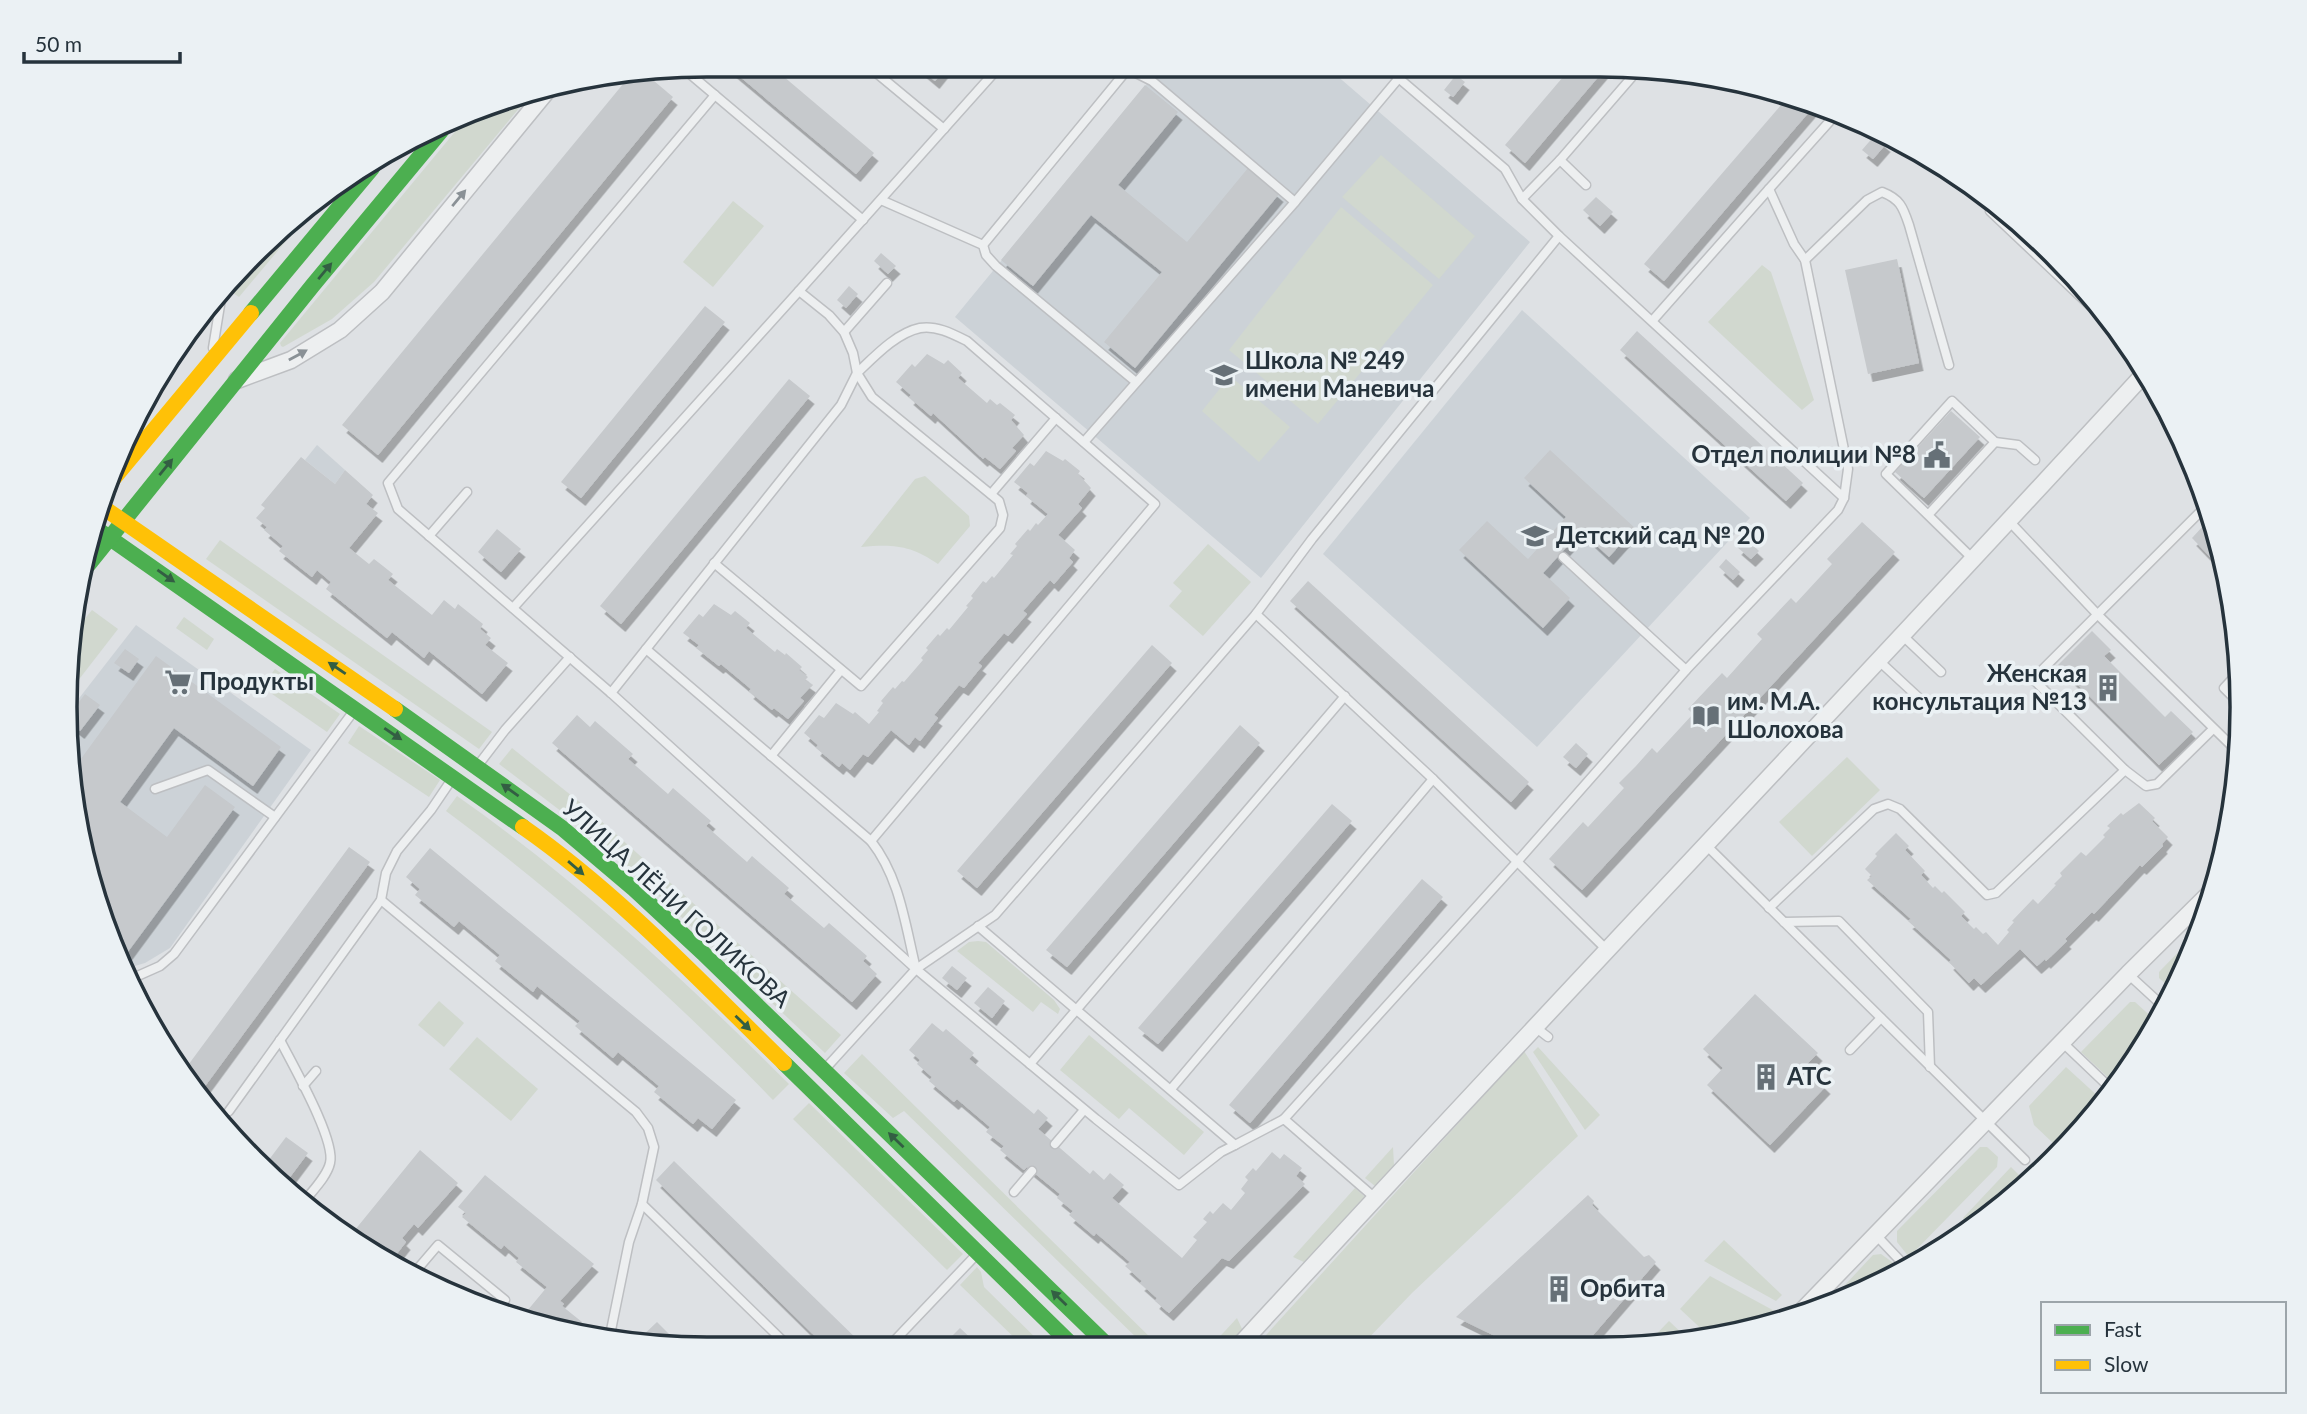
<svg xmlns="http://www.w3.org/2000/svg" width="2307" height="1414" font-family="Lato,sans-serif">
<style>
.built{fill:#ccd2d7}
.green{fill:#d1d8cf}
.building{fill:#c6c9cc;filter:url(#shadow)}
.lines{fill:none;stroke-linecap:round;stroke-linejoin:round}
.lane-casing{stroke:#bdbfc2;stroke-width:11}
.street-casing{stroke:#bdbfc2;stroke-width:19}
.lane{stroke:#edeff0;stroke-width:8}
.street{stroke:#edeff0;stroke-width:16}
.fast{stroke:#4caf50;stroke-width:16}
.slow{stroke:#ffc107;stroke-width:16}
.oneway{fill:#8a9196}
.oneway2{fill:#335e43}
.labels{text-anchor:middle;stroke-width:7;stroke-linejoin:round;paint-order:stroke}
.poi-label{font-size:24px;font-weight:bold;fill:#26333c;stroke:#ebf1f4;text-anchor:start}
.street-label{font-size:24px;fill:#26333c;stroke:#ebf1f4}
.rim{fill:none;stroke:#26333c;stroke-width:3.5}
</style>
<defs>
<filter id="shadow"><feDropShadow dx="4.5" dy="8" stdDeviation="0" flood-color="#0004"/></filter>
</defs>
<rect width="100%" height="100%" fill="#dee1e4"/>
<g class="built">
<polygon points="1147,67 1328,68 1530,242 1261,578 955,317 1155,74"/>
<polygon points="1522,310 1750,518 1537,747 1323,554"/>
<polygon points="317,445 345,470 335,484 305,460"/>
<polygon points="136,625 311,750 170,948 145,963 128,968 99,913 66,715"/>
</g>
<g class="green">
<polygon points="531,94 374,282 332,319 283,347 281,346 280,343 468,116 501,99"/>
<polygon points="1381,155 1475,236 1439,279 1342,197"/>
<polygon points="328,191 239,297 233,293 232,287 316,197"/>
<polygon points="733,201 764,226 713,287 683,262"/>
<polygon points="1341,207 1433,285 1318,424 1229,350"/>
<polygon points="1762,265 1771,272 1814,400 1802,410 1708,322"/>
<polygon points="1230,376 1290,427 1259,462 1202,411"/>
<path d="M925,476L969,516L970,526L938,564C910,545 894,544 861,547L915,479Z"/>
<polygon points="220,540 492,732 479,749 206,559"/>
<polygon points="1208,544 1251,582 1203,636 1169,606 1182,591 1173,583"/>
<polygon points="92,610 118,629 70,691 68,689 78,627"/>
<polygon points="184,617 214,639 207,650 176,628"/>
<polygon points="275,669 340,714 327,732 262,687"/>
<polygon points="359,726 440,780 429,797 348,743"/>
<polygon points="512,748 582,804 841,1035 825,1053 642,880 570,818 499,764"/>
<polygon points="1847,757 1880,790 1812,856 1779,822"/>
<path d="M457,796C577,880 685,980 789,1084L773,1100C672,996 563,898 446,811Z"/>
<polygon points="2199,931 2176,991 2175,992 2159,978 2159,972"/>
<polygon points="978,941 986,942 1054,1000 1060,1009 1058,1014 1041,1002 1033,1012 957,951 969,942"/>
<polygon points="439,1001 464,1023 444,1047 418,1025"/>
<polygon points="2130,1002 2135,1002 2157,1022 2124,1075 2115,1084 2081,1052"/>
<polygon points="1089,1035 1204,1132 1184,1155 1129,1108 1119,1119 1060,1070"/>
<polygon points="477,1037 538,1089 511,1121 449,1069"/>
<polygon points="1538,1047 1600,1115 1585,1130 1533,1052"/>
<polygon points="1524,1051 1578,1136 1412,1293 1360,1347 1256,1346"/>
<polygon points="862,1054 1159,1346 1145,1346 904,1111 893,1118 844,1073"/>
<polygon points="2066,1067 2100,1098 2054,1144 2034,1125 2029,1106"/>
<polygon points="809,1103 963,1254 947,1270 793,1119"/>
<polygon points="1393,1147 1394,1165 1375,1186 1365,1178"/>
<polygon points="1980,1147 1987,1147 1998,1157 1997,1167 1909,1257 1897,1242 1897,1231"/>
<polygon points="2011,1167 2019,1175 1970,1225 1963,1218"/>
<polygon points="1355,1188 1365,1197 1306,1263 1293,1257"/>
<polygon points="1724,1240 1782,1295 1776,1301 1704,1261"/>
<polygon points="1881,1254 1899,1267 1890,1276 1830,1301 1873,1255"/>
<polygon points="977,1267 981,1272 984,1287 1043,1345 1022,1345 960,1285"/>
<polygon points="1710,1276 1782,1315 1773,1325 1767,1327 1710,1337 1680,1309"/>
<polygon points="455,1285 480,1305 462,1301 448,1293"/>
<polygon points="1237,1318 1243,1331 1228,1346 1211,1346"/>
<polygon points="1669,1321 1689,1340 1644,1348 1644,1347"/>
</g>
<g class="building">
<polygon points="726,65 770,65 874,153 856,174"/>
<polygon points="917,66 947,66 935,81"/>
<polygon points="1569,70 1604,70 1525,163 1505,145"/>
<polygon points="647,75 673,97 378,455 342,425 628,78"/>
<polygon points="1456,75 1465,82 1453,97 1444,90"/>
<polygon points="1145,85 1178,112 1118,185 1187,242 1248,168 1279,194 1135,368 1104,342 1162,272 1091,215 1033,286 1001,260"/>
<polygon points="1787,98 1815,105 1664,281 1644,264"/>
<polygon points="1875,135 1886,144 1873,159 1862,150"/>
<polygon points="1596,197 1613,212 1600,226 1583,210"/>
<polygon points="881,253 896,266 888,274 874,261"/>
<polygon points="1897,259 1919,363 1868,374 1845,270"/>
<polygon points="849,286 858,294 846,308 837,300"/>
<polygon points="705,306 725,322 581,498 561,482"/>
<polygon points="1637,331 1803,483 1786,501 1620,350"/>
<polygon points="927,354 944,364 948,360 962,373 958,378 987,403 990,399 997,405 1000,403 1015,415 1011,420 1024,435 1012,448 1016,451 1000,469 985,457 983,459 933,413 931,416 909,397 911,395 896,382 912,364 915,367"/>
<polygon points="789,379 810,396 621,624 600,606"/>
<polygon points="1951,411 1980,437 1924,498 1895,472"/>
<polygon points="1550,450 1635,528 1609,557 1581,531 1543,573 1570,598 1543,628 1459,550 1487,521 1528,559 1566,517 1524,478"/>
<polygon points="1046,451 1063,461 1065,459 1080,471 1078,474 1091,488 1078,504 1082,508 1058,535 1075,550 1069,558 1073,562 1054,584 1050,580 1023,611 1027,614 1008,636 1004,633 978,663 982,666 964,688 959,685 934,715 938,718 920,741 915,737 909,745 891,730 868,757 863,754 850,770 842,763 839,767 816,748 818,745 804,733 819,715 824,718 836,703 853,714 855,712 869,724 879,712 877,711 883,703 881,701 893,687 895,689 902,681 904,682 923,660 921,658 928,650 926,648 938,634 940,636 947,628 949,630 968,607 966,606 973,598 971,596 983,581 986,583 992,576 994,578 1013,555 1010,554 1017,546 1015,544 1028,529 1030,531 1036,523 1038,525 1048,514 1026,496 1028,493 1014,482 1030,463 1034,466"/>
<polygon points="301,457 335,484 345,470 373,495 366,504 378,513 349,548 369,564 374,559 383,566 393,574 388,580 432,615 444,600 455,609 458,604 483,624 480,629 491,638 485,645 508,663 482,694 429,651 424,658 392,632 387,638 326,589 331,582 317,570 312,577 279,551 283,546 264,530 267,527 256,518 265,508 261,505"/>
<polygon points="1862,522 1895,552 1582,890 1549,859 1583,822 1588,827 1624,788 1619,783 1636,766 1652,748 1657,753 1693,714 1688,709 1722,673 1727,678 1762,639 1757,634 1791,598 1796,603 1832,564 1827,559"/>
<polygon points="2204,525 2217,538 2221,555 2214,561 2192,538"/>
<polygon points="497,529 521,549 501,572 478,552"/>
<polygon points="1745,538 1759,551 1751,559 1737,547"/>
<polygon points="1726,559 1740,572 1733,580 1719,567"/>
<polygon points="1308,581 1529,782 1511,802 1290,601"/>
<polygon points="714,604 731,615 735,611 750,623 746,628 775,652 777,649 785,655 786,653 802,667 799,670 808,677 805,680 812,685 800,698 804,701 788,719 774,708 772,710 749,691 751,689 721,664 719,666 696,648 699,645 683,633 699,614 703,617"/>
<polygon points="2092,631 2111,650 2104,656 2165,717 2171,711 2193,732 2159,765 2058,665"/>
<polygon points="1152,645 1172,663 977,888 957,871"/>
<polygon points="125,649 139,659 129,673 114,663"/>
<polygon points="156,656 281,747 253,786 174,728 120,802 167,837 205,785 235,807 127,953 116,945 99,913 75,767"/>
<polygon points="85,694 100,705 80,731 67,721 67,718"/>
<polygon points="577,715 590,727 595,721 633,754 628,759 668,794 673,788 711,821 706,826 747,862 752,856 789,888 784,894 824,928 829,923 867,956 863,961 877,974 852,1002 552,743"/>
<polygon points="1240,725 1260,743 1067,967 1046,950"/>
<polygon points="1576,743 1588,754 1576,768 1563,757"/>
<polygon points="2139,803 2155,818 2152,821 2168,837 2162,844 2163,846 2142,867 2140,865 2094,914 2092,912 2065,939 2067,941 2046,961 2045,959 2037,966 2020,949 1981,985 1974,978 1969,983 1949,962 1951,960 1908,921 1911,919 1867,880 1872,876 1865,869 1877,856 1875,854 1896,833 1909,846 1905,850 1925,871 1921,875 1933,888 1935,886 1942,893 1944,891 1965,912 1961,916 1974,929 1976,927 1983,934 1986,932 1998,945 2009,932 2007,930 2014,922 2012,921 2033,899 2038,904 2056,885 2054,884 2062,876 2060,873 2081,852 2086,856 2105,837 2103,835 2110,828 2107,826 2121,813 2123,815"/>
<polygon points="1332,804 1352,821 1158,1044 1138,1028"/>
<polygon points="349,847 370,862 197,1097 183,1072"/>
<polygon points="430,848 736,1100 712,1129 698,1118 693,1124 654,1092 659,1086 618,1052 613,1058 575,1026 580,1021 537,986 533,992 495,961 500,955 459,921 454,927 415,895 420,889 406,877"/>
<polygon points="1422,879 1443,897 1250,1123 1229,1105"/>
<polygon points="952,966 967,978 957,990 942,978"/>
<polygon points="988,987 1005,1001 992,1018 974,1003"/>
<polygon points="1755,994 1818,1053 1805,1066 1826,1086 1770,1145 1707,1085 1723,1068 1703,1049"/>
<polygon points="932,1023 943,1032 946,1029 974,1053 969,1059 1034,1114 1038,1109 1048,1118 1038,1129 1090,1174 1093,1170 1104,1180 1110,1173 1124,1185 1112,1198 1182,1258 1197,1240 1193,1237 1207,1222 1203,1219 1210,1211 1213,1214 1223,1203 1231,1210 1245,1193 1241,1189 1248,1180 1245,1177 1253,1168 1256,1171 1272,1152 1280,1159 1284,1154 1302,1168 1296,1176 1305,1184 1229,1261 1222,1258 1169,1313 1155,1301 1157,1298 1140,1283 1142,1281 1125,1266 1130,1262 1096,1233 1094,1236 1069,1215 1073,1211 1057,1198 1060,1194 1027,1167 1024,1170 1000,1150 1004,1146 986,1132 990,1127 957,1099 954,1102 929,1081 932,1077 917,1064 920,1060 909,1050"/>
<polygon points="2114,1089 2110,1098 2024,1190 2003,1205"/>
<polygon points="286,1137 308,1153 284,1185 265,1165"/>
<polygon points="420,1150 458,1183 418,1228 414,1224 402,1238 406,1242 392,1260 350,1236"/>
<polygon points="674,1161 863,1345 824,1345 656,1180"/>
<polygon points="485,1175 594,1264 560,1301 564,1304 562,1306 582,1322 574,1331 522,1317 547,1287 516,1262 519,1258 504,1245 501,1249 462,1217 466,1213 458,1207"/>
<polygon points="1588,1195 1594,1201 1592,1205 1644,1257 1649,1255 1656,1262 1582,1348 1505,1347 1493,1335 1456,1317"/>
<polygon points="657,1322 679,1344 642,1344 638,1340"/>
<polygon points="960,1328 978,1345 943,1345"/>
</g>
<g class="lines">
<defs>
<g id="lane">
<polyline points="868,66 944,129"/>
<polyline points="1124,67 1152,81 1295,202"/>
<polyline points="684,69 863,220"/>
<polyline points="1388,69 1505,169 1522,199 1559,236 1844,498"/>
<polyline points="715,95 388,483 398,509 611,693 916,969 1096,1119 1179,1185 1221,1152 1235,1145"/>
<polyline points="1560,160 1586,185"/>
<polyline points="1522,199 1560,160 1638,70"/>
<polyline points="881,200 983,245 986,255 996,266 1136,382"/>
<polyline points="1997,203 1990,211 2119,333"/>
<polyline points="983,245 1127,70"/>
<path d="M1805,260L1867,200L1882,192C1900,199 1903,207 1909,225L1949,365"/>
<polyline points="1653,320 1769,189"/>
<polyline points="844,332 887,283"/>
<polyline points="213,348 221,299"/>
<polyline points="1084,442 1295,202 1399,78"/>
<polyline points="1995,442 2018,445 2035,460"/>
<polyline points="991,494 1056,418"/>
<polyline points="2209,503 2033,679 2125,770 2146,786 2157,784 2213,729"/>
<polyline points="1928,515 1886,474 1952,401 1995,442 1928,515 1973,559"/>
<polyline points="2009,521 2098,615 2240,754"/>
<polyline points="429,536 467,492"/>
<polyline points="1563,557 1686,670"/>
<path d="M714,563L861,686L1000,528L1003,515L999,501L872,397L857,373C874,357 896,333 920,328C936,325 953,334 967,341L1155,504L871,841C900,878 905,924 916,969"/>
<polyline points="513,608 799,291"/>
<polyline points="1256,614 1433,779 1607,950"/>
<polyline points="1902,635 1941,672"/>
<polyline points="646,649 871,841"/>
<polyline points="1878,660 1918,697"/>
<polyline points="2238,673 2224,688 2239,703"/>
<polyline points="611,693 841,405 857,373 853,353 844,332 829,315 799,291 1000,66"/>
<polyline points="771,756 841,670"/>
<polyline points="479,764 505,730 570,657"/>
<polyline points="155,789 208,770 275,817"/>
<polyline points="1706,845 2025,1160"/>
<polyline points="381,900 636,1112 648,1128 654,1147 642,1204 629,1242 609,1340"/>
<polyline points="1769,908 1874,809 1888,804 1900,809 1987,895 1996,893 2125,770"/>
<polyline points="1784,922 1839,921 1928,1012 1930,1067"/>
<polyline points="978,926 1235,1145 1284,1119 1375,1198"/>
<polyline points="2128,974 2165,1008"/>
<polyline points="133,978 160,966 174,954 353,712"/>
<polyline points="1535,1027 1548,1037"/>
<path d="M280,1040C292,1064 336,1140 330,1163C327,1177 311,1192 303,1203"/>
<polyline points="2062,1042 2104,1082"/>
<polyline points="1850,1050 1881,1018"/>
<polyline points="1030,1064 1345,696"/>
<polyline points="825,1069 916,969 995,915 1256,614 1312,539 1559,236"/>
<polyline points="303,1086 316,1071"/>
<polyline points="1171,1089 1433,779"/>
<polyline points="229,1111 381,900 386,873 397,851 431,810 452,779"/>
<polyline points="1284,1119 1517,862 1686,670 1838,510 1844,498 1848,469 1805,260 1794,244 1769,189 1838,112"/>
<polyline points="1055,1144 1084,1110"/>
<polyline points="1014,1192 1032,1171"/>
<polyline points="642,1204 786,1344"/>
<polyline points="1876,1235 1908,1269"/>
<polyline points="414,1273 438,1245 505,1300"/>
<polyline points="902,1345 896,1339 976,1255"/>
</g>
<g id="street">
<polyline points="237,380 291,360 340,330 382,292 547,91"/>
<polyline points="1799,1314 2128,974 2214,889"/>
<path d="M1239,1346C1539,1019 1846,699 2146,372"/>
</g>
</defs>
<use href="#lane" class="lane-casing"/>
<use href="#street" class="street-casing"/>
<use href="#lane" class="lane"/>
<use href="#street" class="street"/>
<g class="fast">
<polyline points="251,313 372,168"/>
<polyline points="94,527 523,827"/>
<polyline points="88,565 313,285 441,131"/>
<polyline points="395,709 562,828 634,889 704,954 1108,1346"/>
<polyline points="784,1063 1073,1346"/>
</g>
<g class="slow">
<polyline points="104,490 251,313"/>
<polyline points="98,504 395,709"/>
<path d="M523,827C619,894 701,982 784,1063"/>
</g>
</g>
<defs><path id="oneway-solid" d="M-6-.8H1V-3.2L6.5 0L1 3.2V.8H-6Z" transform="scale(1.75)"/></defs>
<g class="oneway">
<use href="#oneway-solid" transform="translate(459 198) rotate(-50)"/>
<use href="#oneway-solid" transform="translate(298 355) rotate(-29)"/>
</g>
<g class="oneway2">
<use href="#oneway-solid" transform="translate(325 271) rotate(-50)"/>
<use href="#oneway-solid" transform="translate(166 467) rotate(-51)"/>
<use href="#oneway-solid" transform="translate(166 576) rotate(35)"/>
<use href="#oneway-solid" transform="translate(337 668) rotate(-146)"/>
<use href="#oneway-solid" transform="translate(393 734) rotate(34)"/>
<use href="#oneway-solid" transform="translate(510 790) rotate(-145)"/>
<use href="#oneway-solid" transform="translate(576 868) rotate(41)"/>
<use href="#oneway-solid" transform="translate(743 1023) rotate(44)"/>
<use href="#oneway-solid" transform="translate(896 1140) rotate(-136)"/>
<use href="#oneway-solid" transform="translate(1059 1298) rotate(-136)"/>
</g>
<defs>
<symbol id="school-bare" viewBox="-9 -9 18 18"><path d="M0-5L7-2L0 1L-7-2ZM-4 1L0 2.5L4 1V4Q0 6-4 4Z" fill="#667077" stroke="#ebf1f4" stroke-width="2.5" paint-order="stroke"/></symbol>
<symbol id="civic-bare" viewBox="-9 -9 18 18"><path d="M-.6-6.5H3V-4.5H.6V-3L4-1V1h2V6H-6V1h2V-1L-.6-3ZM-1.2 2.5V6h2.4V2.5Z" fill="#667077" stroke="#ebf1f4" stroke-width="2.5" paint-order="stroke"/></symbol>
<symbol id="supermarket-bare" viewBox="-9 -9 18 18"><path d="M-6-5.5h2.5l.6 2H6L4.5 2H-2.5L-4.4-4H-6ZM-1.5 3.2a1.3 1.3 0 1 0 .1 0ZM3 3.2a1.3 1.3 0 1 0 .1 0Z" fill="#667077" stroke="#ebf1f4" stroke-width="2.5" paint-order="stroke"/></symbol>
<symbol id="building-bare" viewBox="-9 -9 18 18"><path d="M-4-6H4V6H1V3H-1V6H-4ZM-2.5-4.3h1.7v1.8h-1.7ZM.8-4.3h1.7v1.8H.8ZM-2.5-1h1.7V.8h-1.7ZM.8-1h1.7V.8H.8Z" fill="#667077" stroke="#ebf1f4" stroke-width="2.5" paint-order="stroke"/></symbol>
<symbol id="library-bare" viewBox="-9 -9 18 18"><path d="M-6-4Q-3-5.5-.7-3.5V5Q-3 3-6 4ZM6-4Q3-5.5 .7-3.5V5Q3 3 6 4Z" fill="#667077" stroke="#ebf1f4" stroke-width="2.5" paint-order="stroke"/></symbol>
</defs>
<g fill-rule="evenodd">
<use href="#school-bare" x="1205" y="356" width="38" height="38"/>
<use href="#civic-bare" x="1918" y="436" width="38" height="38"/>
<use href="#school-bare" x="1516" y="517" width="38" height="38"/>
<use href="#supermarket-bare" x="159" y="663" width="38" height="38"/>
<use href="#building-bare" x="2089" y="669" width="38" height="38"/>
<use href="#library-bare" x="1687" y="697" width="38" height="38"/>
<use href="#building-bare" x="1747" y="1058" width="38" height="38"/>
<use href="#building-bare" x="1540" y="1270" width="38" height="38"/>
</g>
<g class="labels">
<g class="poi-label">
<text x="1245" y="369">Школа № 249<tspan x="1245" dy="28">имени Маневича</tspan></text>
<text x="1916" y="463" text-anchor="end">Отдел полиции №8</text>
<text x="1556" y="544">Детский сад № 20</text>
<text x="2087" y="682" text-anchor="end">Женская<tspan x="2087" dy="28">консультация №13</tspan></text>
<text x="199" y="690">Продукты</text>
<text x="1727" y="710">им. М.А.<tspan x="1727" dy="28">Шолохова</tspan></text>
<text x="1787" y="1085">АТС</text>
<text x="1580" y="1297">Орбита</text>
</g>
<g class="street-label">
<text transform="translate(676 904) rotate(42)" y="8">УЛИЦА ЛЁНИ ГОЛИКОВА</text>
</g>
</g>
<path d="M0 0H2307V1414H0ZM707 77H1600A630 630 0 0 1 2230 707V707A630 630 0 0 1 1600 1337H707A630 630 0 0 1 77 707V707A630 630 0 0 1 707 77Z" fill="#ebf1f4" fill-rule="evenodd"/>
<path class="rim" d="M707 77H1600A630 630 0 0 1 2230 707V707A630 630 0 0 1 1600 1337H707A630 630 0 0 1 77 707V707A630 630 0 0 1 707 77Z"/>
<rect x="2041" y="1302" width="245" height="91" fill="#ebf1f4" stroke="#9ca5aa" stroke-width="2"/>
<rect x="2055" y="1325" width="35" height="10" fill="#4caf50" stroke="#9ca5aa" stroke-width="2"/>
<text x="2104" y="1337" font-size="21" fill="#26333c">Fast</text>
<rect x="2055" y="1360" width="35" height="10" fill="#ffc107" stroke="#9ca5aa" stroke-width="2"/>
<text x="2104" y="1372" font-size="21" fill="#26333c">Slow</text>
<path d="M24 52v10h156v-10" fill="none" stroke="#26333c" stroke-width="3.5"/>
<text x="35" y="52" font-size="21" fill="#26333c" stroke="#ebf1f4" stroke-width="5" paint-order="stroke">50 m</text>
</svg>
